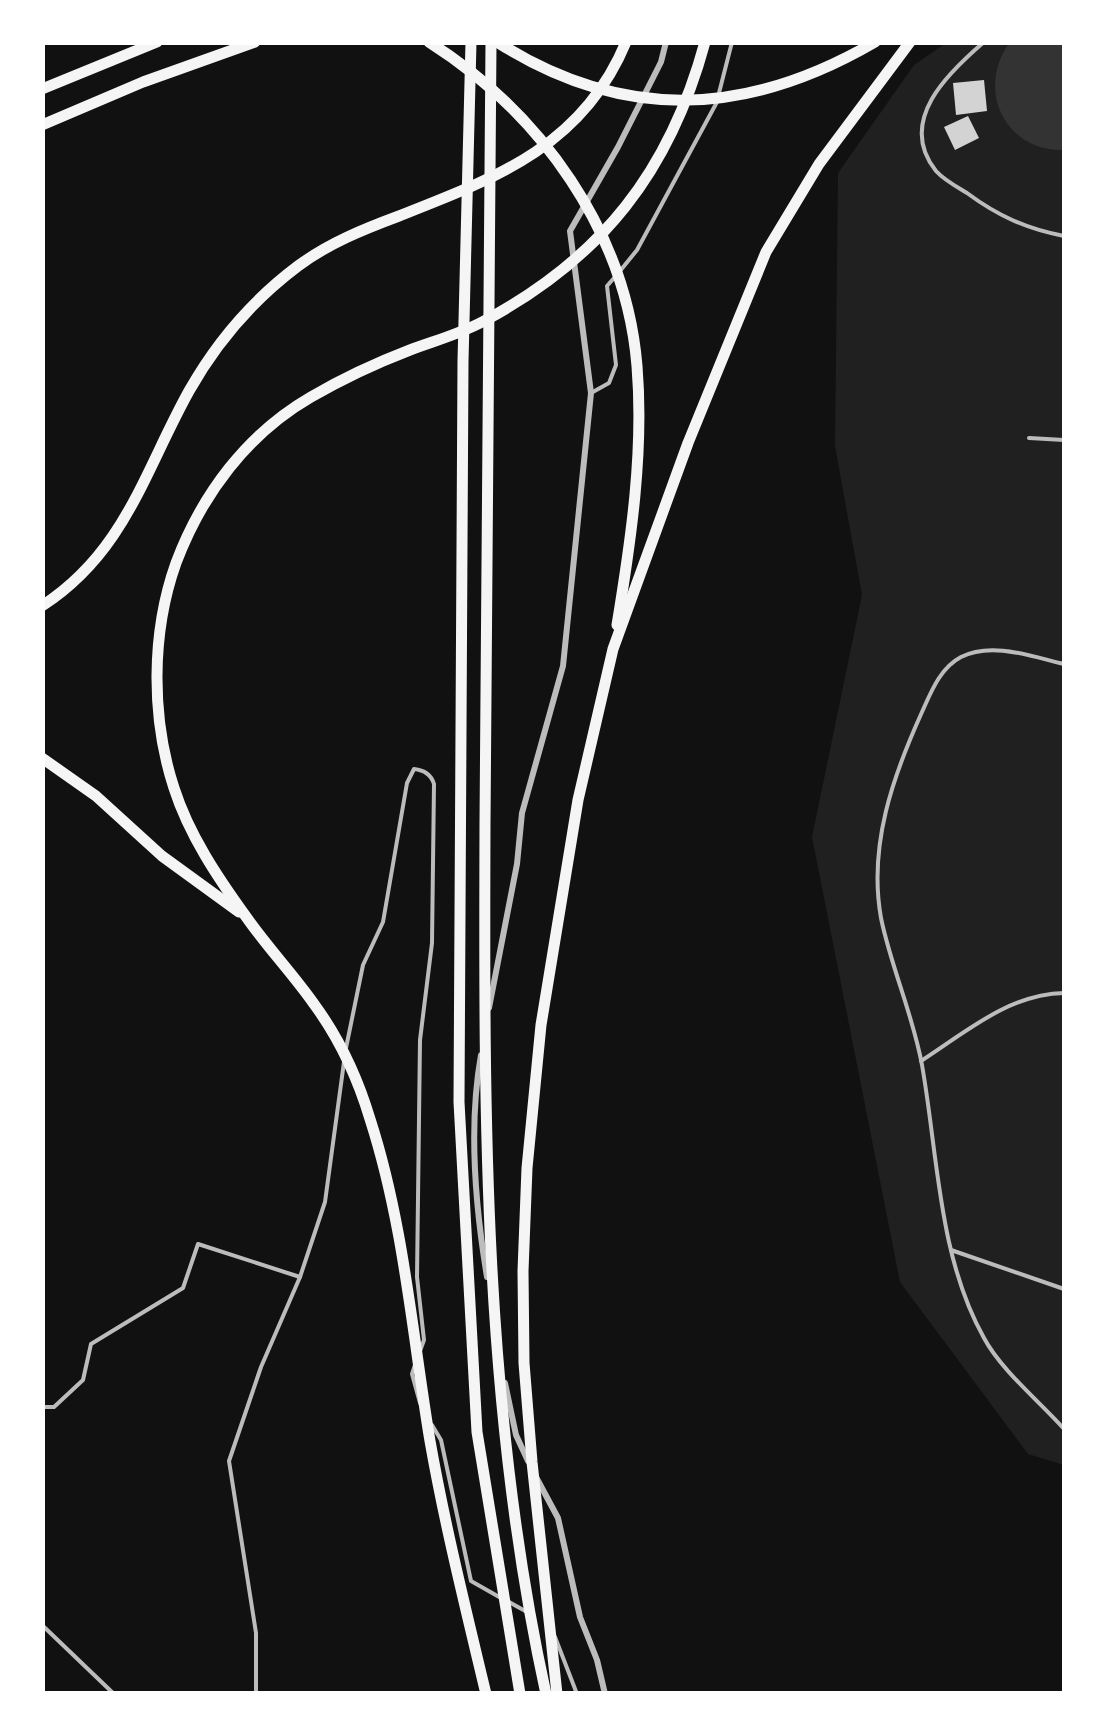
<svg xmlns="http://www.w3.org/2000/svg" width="1107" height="1736" font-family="Manrope,sans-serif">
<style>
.green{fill:#202020}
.water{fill:#333}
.building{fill:#d3d3d3}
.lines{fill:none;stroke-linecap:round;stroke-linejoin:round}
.service{stroke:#bcbcbc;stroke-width:4}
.minor{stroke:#bcbcbc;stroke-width:6}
.motorway{stroke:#f5f5f5;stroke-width:11}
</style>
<rect width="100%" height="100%" fill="#111"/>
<polygon class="green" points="946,43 1064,43 1064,1465 1028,1454 900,1282 812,837 862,595 835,446 838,173 914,65"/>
<path class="water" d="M1010,42L1064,43V150C1005,152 975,89 1010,42Z"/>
<g class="building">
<polygon points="984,80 987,111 956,115 953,83"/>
<polygon points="968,116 979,138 955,150 944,127"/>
</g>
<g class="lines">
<g class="service">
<path d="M984,42C949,72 896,121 936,171C944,180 957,187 967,193C998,216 1027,229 1064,236"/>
<polyline points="719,93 732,42"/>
<polyline points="620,271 637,250 717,102"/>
<polyline points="591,393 609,383 616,365 607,286 614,278"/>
<polyline points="1029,438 1064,440"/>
<path d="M1064,664C1033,657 992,641 961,657C940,668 931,692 922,712C893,776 868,846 881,918C891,967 913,1015 922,1065C938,1155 938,1256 984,1338C1001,1370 1040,1402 1064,1429"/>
<path d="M346,1048L363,965L383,922L407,783L414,769C424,770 431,774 434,784L432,943L420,1040L417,1277L424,1340L420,1351"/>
<path d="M921,1061C966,1032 1009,994 1064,993"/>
<polyline points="951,1250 1064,1289"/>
<polyline points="415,1365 412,1374 420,1403"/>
<polyline points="42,1407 54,1407 83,1380 91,1344 183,1288 198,1244 300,1277 325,1202 344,1062"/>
<polyline points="432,1425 441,1440 471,1581 501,1598"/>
<polyline points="509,1602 527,1612"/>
<polyline points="42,1625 114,1694"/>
<polyline points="555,1637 577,1694"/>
<polyline points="256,1694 256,1633 229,1461 261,1367 300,1277"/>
</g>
<g class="minor">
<polyline points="489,1008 517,864 522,813 563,666 591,393 570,231 618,147 661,62 666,42"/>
<path d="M481,1055C468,1127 475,1205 487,1277"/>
<polyline points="505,1383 516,1435 528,1461"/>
<polyline points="536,1477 558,1518 580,1617 597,1660 605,1694"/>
</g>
<g class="motorway">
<path d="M429,42C541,113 626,232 637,366C644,452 631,540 617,625"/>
<polyline points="471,42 463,361 459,1102 477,1432 520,1694"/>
<path d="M491,42C489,303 486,564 485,824C484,1116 483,1407 546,1694"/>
<path d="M497,42C624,123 748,116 875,42"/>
<polyline points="42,89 157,42"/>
<polyline points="42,125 143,82 255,42"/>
<path d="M42,606C125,552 144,472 189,391C216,343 254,299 298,266C329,243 364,229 399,216C496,178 583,146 626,42"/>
<polyline points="42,758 96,796 162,856 239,912"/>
<path d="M486,1694C466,1610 445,1526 430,1441C412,1333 404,1224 370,1119C358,1079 339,1038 314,1004C293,974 268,948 247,918C218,878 189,835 174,788C151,718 151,633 176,563C202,494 247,434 311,397C342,379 376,363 410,350C434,341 460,334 484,321C602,258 670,171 705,42"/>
<polyline points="557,1694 532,1462 524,1363 523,1271 527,1168 541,1025 578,800 613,649 688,443 766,252 819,164 910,42"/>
</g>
</g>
<rect width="1107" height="1736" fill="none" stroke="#ffffff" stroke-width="90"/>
</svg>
